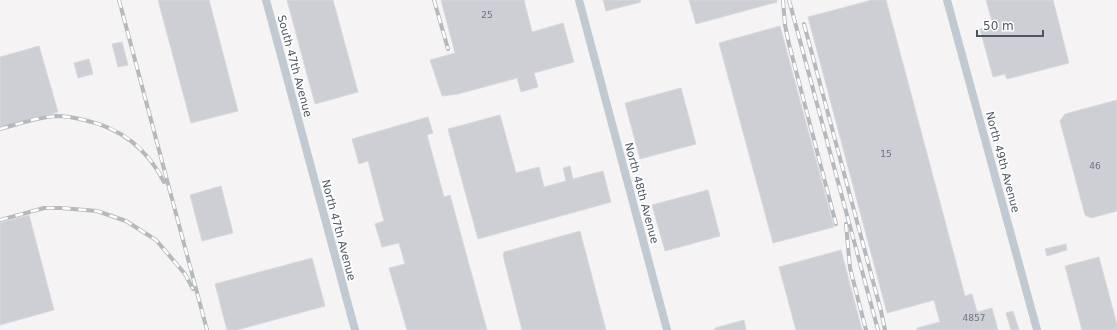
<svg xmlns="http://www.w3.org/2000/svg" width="1117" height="330" font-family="'DejaVu Sans',sans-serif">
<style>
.building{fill:#cdcfd5;stroke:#d7d9de}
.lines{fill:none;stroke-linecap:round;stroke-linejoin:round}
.street{stroke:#c1cad2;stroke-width:8}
.rail-casing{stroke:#b5b8bd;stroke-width:4}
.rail{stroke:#fff;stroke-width:2.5;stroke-dasharray:8;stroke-linecap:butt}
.labels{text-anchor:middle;stroke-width:3.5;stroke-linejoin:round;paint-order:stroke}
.number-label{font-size:9px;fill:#6b747e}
.street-label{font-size:11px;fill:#4a5661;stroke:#fff}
</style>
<rect width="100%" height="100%" fill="#f5f3f3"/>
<g class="building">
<polygon points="158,0 209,0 238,111 191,123"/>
<polygon points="287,0 333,0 358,92 315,104"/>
<polygon points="441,0 524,0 532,32 563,23 574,62 534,73 538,87 521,92 517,78 458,94 442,96 430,60 455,53"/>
<polygon points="603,0 640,0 641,2 606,11"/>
<polygon points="689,0 777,0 777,2 696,24"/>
<polygon points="872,0 886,0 965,296 972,294 977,312 992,308 998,330 917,330 917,328 940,322 934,300 887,313 808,17"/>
<polygon points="986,0 1053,0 1069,63 1007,79 1005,74 993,77 980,29 993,25"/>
<polygon points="780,26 834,227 773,243 719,43"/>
<polygon points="122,42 128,65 118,67 112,44"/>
<polygon points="39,46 58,112 0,128 0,57"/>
<polygon points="89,59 93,74 78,78 74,63"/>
<polygon points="681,88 696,144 640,159 625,103"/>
<polygon points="1117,100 1117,211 1091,218 1085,215 1060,121 1065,114"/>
<polygon points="500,115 516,173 539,167 544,187 566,181 563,168 570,166 573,179 603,171 611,202 478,239 448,129"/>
<polygon points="428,117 433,133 427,135 444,197 450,195 487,330 407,330 389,268 405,264 399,243 382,247 375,224 384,221 368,161 359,164 352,139"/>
<polygon points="221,186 233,233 202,241 190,195"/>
<polygon points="708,190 720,236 665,251 652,205"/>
<polygon points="29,215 54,310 0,325 0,223"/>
<polygon points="580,231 606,330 522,330 503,255 504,252"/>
<polygon points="1066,244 1067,250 1047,256 1045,249"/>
<polygon points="841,250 862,330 796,330 779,267"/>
<polygon points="1099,257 1117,325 1117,330 1082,330 1065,266"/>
<polygon points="312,258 325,306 237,330 227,330 215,284"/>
<polygon points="1013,311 1019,330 1011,330 1006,313"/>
<polygon points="744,320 746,330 715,330 715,328"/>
</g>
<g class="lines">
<g class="street">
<polyline points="266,0 355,330"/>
<polyline points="579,0 667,330"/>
<polyline points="947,0 1037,330"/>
</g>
<defs>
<g id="rail">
<polyline points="119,0 207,330"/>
<polyline points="434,0 448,49"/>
<polyline points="783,0 785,25 789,44 836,224"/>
<polyline points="789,0 878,330"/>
<polyline points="804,24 881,311 885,330"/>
<path d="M0,129C19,124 38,117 57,116C66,116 76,118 84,120C121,128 147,148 164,182"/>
<polyline points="0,220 44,208 61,208 97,211 126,221 156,240 185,274 193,289"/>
<polyline points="846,224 850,268 866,330"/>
</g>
</defs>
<use href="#rail" class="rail-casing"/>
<use href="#rail" class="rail"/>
</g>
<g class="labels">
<g class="number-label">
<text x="487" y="18">25</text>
<text x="886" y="157">15</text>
<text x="1095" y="169">46</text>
<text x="974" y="321">4857</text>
</g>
<g class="street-label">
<text transform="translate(295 66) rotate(75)" y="4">South 47th Avenue</text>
<text transform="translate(1003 162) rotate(75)" y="4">North 49th Avenue</text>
<text transform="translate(642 193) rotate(75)" y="4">North 48th Avenue</text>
<text transform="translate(339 230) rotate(75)" y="4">North 47th Avenue</text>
</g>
</g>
<path d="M977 30v6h66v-6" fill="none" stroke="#4a5661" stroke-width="2"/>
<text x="983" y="30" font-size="12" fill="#4a5661" stroke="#ffffff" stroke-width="3" paint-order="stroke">50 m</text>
</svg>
